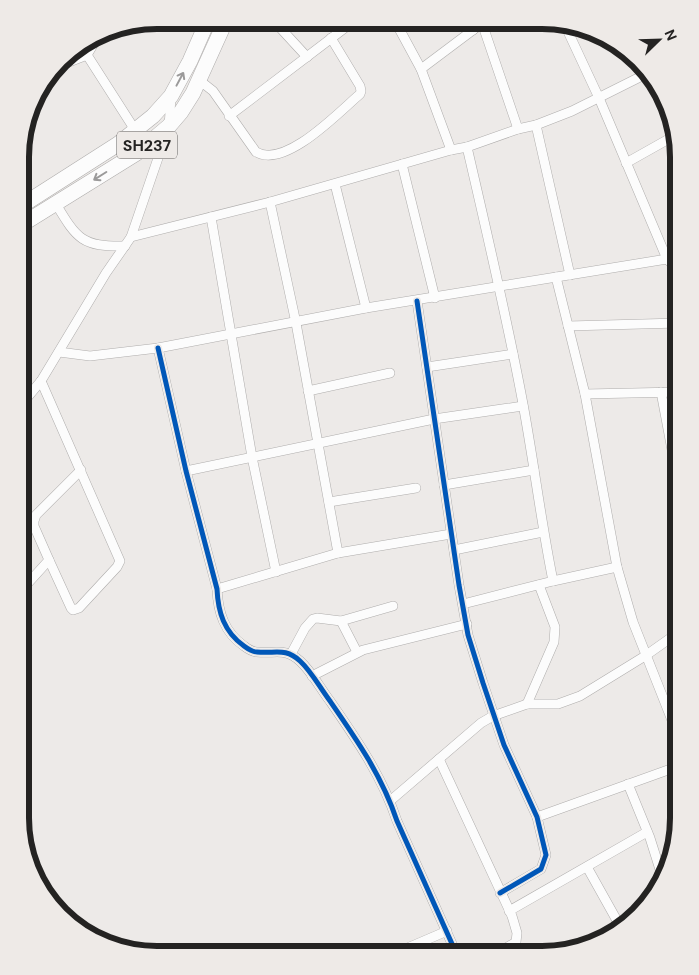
<svg xmlns="http://www.w3.org/2000/svg" width="699" height="975" font-family="'DM Sans',sans-serif">
<style>
.lines{fill:none;stroke-linecap:round;stroke-linejoin:round}
.minor-casing{stroke:#afadac;stroke-width:10}
.primary-casing{stroke:#afadac;stroke-width:16}
.minor{stroke:#fcfcfc;stroke-width:9}
.primary{stroke:#fcfcfc;stroke-width:15}
.cycleway-casing{stroke:#eeeae7;stroke-width:8}
.cycleway{stroke:#0057b8;stroke-width:5}
.oneway{stroke:#9b9a9a}
.labels{text-anchor:middle;stroke-width:5;stroke-linejoin:round;paint-order:stroke}
.shield{fill:#eeeae7;stroke:#615f5d;stroke-width:1}
.shield-label{font-size:16px;font-weight:bold;fill:#242322}
.rim{fill:none;stroke:#242322;stroke-width:6}
</style>
<rect width="100%" height="100%" fill="#edeae8"/>
<g class="lines">
<defs>
<g id="minor">
<polyline points="273,20 307,57"/>
<polyline points="395,21 421,69 451,150"/>
<polyline points="462,21 473,30"/>
<polyline points="482,23 518,129"/>
<polyline points="564,23 599,98 667,259 679,271"/>
<polyline points="87,55 135,130"/>
<polyline points="56,67 87,55 99,35"/>
<polyline points="421,69 485,21"/>
<path d="M199,80L213,91L256,152C285,169 338,113 360,94L361,91L360,86L331,38"/>
<polyline points="229,116 354,21"/>
<polyline points="536,125 570,275"/>
<path d="M467,147C487,233 507,318 523,404C534,463 541,522 553,581"/>
<polyline points="626,163 674,136"/>
<polyline points="402,164 435,298"/>
<polyline points="335,184 366,308"/>
<polyline points="270,202 296,323 338,553"/>
<path d="M56,204C77,239 82,247 125,246"/>
<polyline points="211,217 252,457 276,572"/>
<polyline points="131,237 270,202 451,150 467,147 518,129 536,125 572,111 646,74"/>
<polyline points="556,277 585,394 617,567 633,622 679,738"/>
<polyline points="417,301 459,585 468,635 483,683 504,745 537,817 546,855 541,869 500,893"/>
<polyline points="568,326 679,323"/>
<path d="M158,348L186,471L217,589C218,612 224,632 244,646C248,649 252,652 257,652C275,654 285,647 300,661C312,672 320,688 330,701C357,740 382,776 397,821L457,955"/>
<polyline points="59,352 90,356 158,348 366,308 667,259"/>
<polyline points="427,367 513,354"/>
<polyline points="41,381 120,561 117,567 79,608 73,610 71,608 49,560"/>
<polyline points="308,391 390,373"/>
<polyline points="661,392 679,487"/>
<polyline points="585,394 679,392"/>
<polyline points="21,405 41,381 106,273 131,237 169,126 171,98"/>
<polyline points="186,471 434,419 523,406"/>
<polyline points="444,485 534,470"/>
<polyline points="329,502 416,488"/>
<polyline points="454,550 543,532"/>
<polyline points="217,589 338,553 451,534"/>
<polyline points="20,592 49,560 34,526 34,521 36,515 81,470"/>
<polyline points="463,604 553,581 617,567"/>
<polyline points="341,621 357,652"/>
<polyline points="291,654 305,628 313,619 317,618 341,621 393,606"/>
<polyline points="312,676 363,650 467,624"/>
<polyline points="527,704 554,642 555,627 539,585"/>
<polyline points="439,759 512,916 517,933 516,942 494,955"/>
<polyline points="20,763 21,761"/>
<polyline points="628,784 650,838 662,876"/>
<polyline points="390,801 481,723 493,716 527,704 558,704 580,696 645,656 679,632"/>
<polyline points="537,817 679,766"/>
<polyline points="587,867 620,926"/>
<polyline points="509,911 647,832"/>
<polyline points="391,955 447,931"/>
</g>
<g id="primary">
<polyline points="21,206 118,144 153,116 171,96 190,61 208,20"/>
<polyline points="21,225 137,153 169,126 181,112 193,93 226,20"/>
</g>
</defs>
<use href="#minor" class="minor-casing"/>
<use href="#primary" class="primary-casing"/>
<use href="#minor" class="minor"/>
<use href="#primary" class="primary"/>
<defs>
<g id="cycleway">
<polyline points="417,301 459,585 468,635 483,683 504,745 537,817 546,855 541,869 500,893"/>
<path d="M158,348L186,471L217,589C218,612 224,632 244,646C248,649 252,652 257,652C275,654 285,647 300,661C312,672 320,688 330,701C357,740 382,776 397,821L457,955"/>
</g>
</defs>
<use href="#cycleway" class="cycleway-casing"/>
<use href="#cycleway" class="cycleway"/>
</g>
<defs><path id="oneway-shaft" d="M-6 0H5M1.5-3L5.5 0L1.5 3" fill="none" stroke-width="1.6" stroke-linecap="round" stroke-linejoin="round" transform="scale(1.25)"/></defs>
<g class="oneway">
<use href="#oneway-shaft" transform="translate(180 79) rotate(-62)"/>
<use href="#oneway-shaft" transform="translate(100 176) rotate(148)"/>
</g>
<g class="labels">
<rect class="shield" x="117" y="131.5" width="60" height="27" rx="4"/>
<g class="shield-label">
<text x="147" y="151">SH237</text>
</g>
</g>
<path d="M0 0H699V975H0ZM157 29H542A128 128 0 0 1 670 157V818A128 128 0 0 1 542 946H157A128 128 0 0 1 29 818V157A128 128 0 0 1 157 29Z" fill="#eeeae7" fill-rule="evenodd"/>
<path class="rim" d="M157 29H542A128 128 0 0 1 670 157V818A128 128 0 0 1 542 946H157A128 128 0 0 1 29 818V157A128 128 0 0 1 157 29Z"/>
<g transform="translate(659 40) rotate(67)" stroke="#eeeae7" stroke-width="4" paint-order="stroke">
<path d="M0-4L9 19L0 12L-9 19Z" fill="#242322"/>
<text y="-8" font-size="14" font-weight="bold" text-anchor="middle" fill="#242322">N</text>
</g>
</svg>
